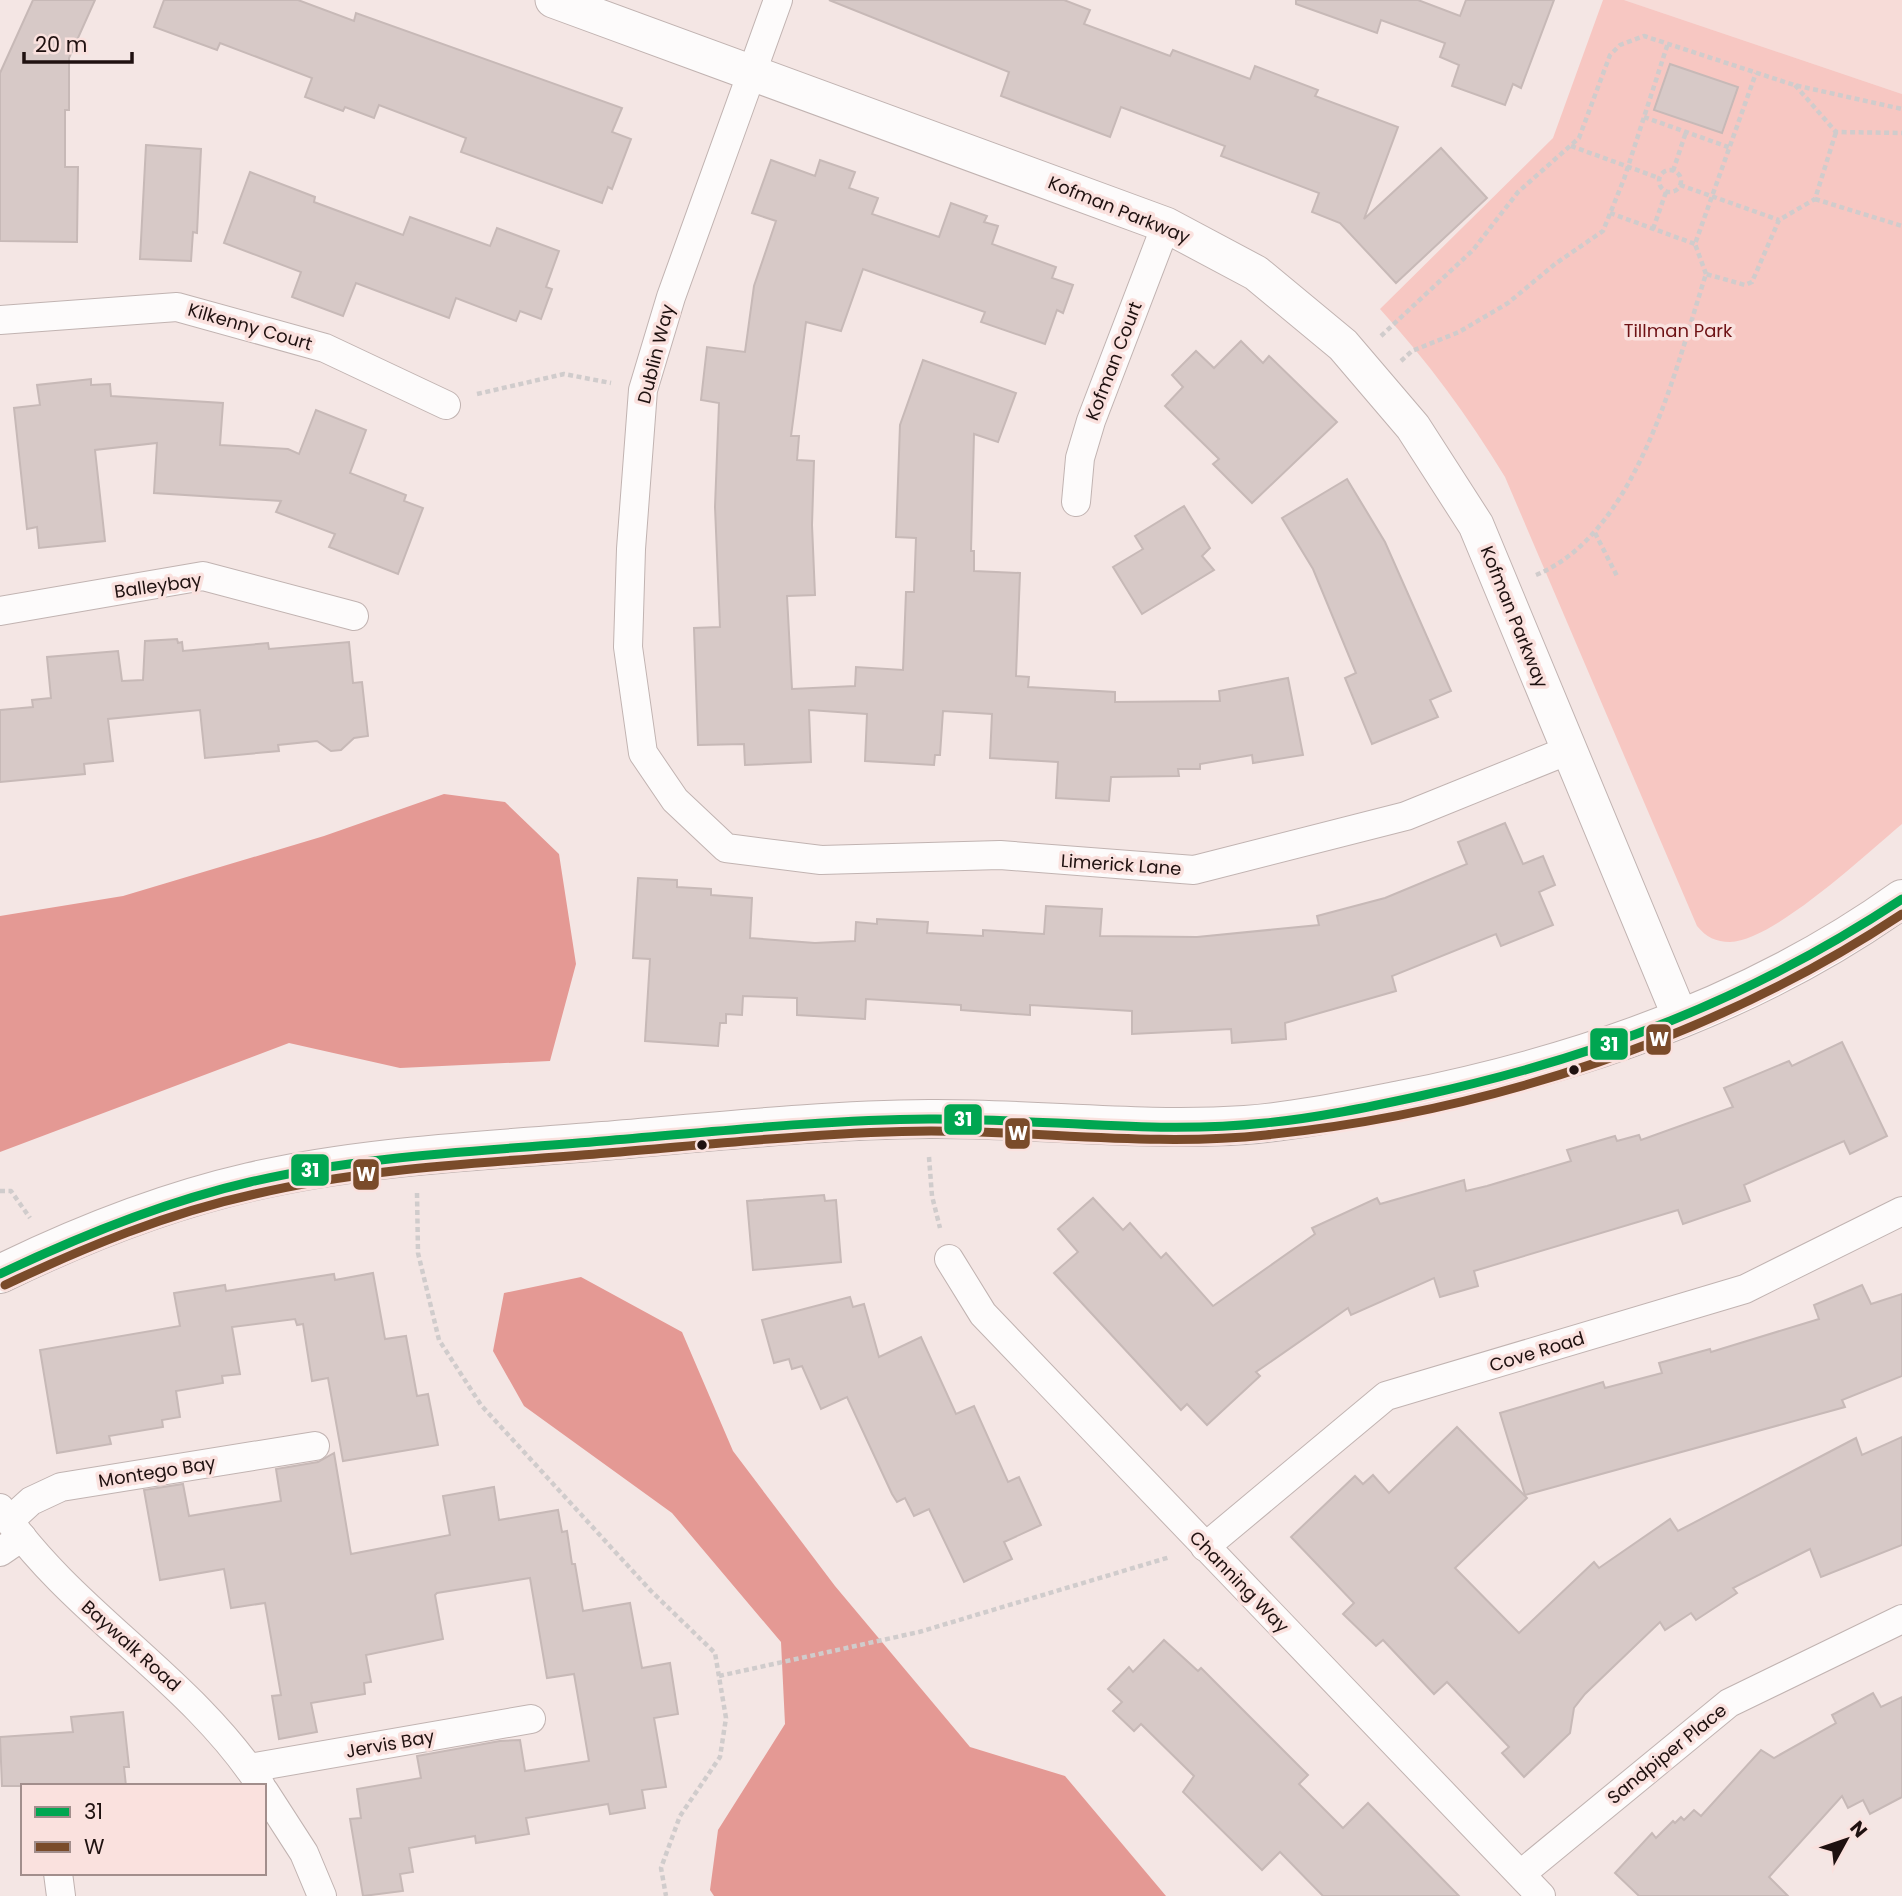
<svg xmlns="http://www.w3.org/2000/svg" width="1902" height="1896" font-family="Poppins,sans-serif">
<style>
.built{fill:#f7dcd8}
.green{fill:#f7c7c2}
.water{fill:#e49994}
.building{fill:#d7c9c7;stroke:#c7b9b7;stroke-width:2}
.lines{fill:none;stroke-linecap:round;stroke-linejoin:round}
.minor-casing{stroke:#c1b3b1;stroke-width:30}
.tertiary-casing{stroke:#c1b3b1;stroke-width:37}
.secondary-casing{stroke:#c1b3b1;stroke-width:40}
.path{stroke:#d0cccc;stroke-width:4.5;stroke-dasharray:5 3.5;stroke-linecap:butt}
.minor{stroke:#fdfbfb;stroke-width:28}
.tertiary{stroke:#fdfbfb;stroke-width:35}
.secondary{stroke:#fdfbfb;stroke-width:38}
.bus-1-casing{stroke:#fae1de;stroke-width:14}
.bus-2-casing{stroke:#fae1de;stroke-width:14}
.bus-1{stroke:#00a651;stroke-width:9}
.bus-2{stroke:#7a4b2a;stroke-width:9}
.bus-dot{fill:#1f1110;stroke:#fae1de;stroke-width:2.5}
.labels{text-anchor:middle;stroke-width:7;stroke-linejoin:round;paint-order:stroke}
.street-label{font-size:18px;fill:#1f1110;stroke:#fae1de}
.park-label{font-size:18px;fill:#6e1215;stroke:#fae1de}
.line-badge{stroke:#fae1de;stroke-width:2.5}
.badge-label{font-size:19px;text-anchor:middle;font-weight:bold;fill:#fff}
</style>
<rect width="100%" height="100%" fill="#f4e6e4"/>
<polygon class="built" points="1624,0 1902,0 1902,94"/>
<path class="green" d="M1603,0H1624L1902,94V824C1866,854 1775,940 1730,942C1716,942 1706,937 1697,926L1505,477C1468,416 1428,362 1380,309L1553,138Z"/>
<g class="water">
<polygon points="444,794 505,802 559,854 576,964 550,1061 400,1068 289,1043 0,1152 0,916 123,896 324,836"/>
<polygon points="581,1277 682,1332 733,1451 835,1586 970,1747 1065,1776 1166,1896 714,1896 710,1890 718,1830 785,1724 781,1642 672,1513 524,1406 493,1351 504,1293"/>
</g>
<g class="building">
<polygon points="33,0 95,0 69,58 69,110 65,110 65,167 78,167 77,242 0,241 0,73"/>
<polygon points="164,0 298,0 354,21 356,13 622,108 612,132 631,139 612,189 608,187 602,203 461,152 466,138 379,105 374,118 345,107 343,111 305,97 312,78 220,43 217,50 154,27"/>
<polygon points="829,0 1064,0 1090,10 1084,24 1170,56 1173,50 1250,79 1255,66 1318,90 1315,96 1398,127 1364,219 1441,148 1487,198 1396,283 1340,223 1312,212 1319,193 1221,156 1225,146 1121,107 1110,137 1001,96 1009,72"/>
<polygon points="1296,0 1418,0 1460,16 1466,0 1554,0 1521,88 1513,84 1505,105 1452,86 1459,65 1440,57 1445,43 1381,20 1377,33 1296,4"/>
<polygon points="1670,64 1738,87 1722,133 1654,110"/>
<polygon points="146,145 201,149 197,233 193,232 191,261 140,259"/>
<polygon points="771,160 815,176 820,160 855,172 849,188 878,198 872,214 939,237 951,203 987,216 984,222 998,226 992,244 1056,267 1052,278 1073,285 1063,313 1057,310 1045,344 981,322 985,312 863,269 841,331 806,322 791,436 799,436 797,460 814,461 812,525 815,595 787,596 792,689 855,686 856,667 903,670 906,592 914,592 916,538 896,537 900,425 923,360 1016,393 998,442 974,434 971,551 974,551 974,571 1020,573 1016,676 1029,677 1028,687 1115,692 1115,702 1220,701 1219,691 1288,678 1303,755 1253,763 1252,755 1200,764 1200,769 1178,769 1179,776 1111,777 1109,801 1056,798 1058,762 990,758 992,714 943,711 940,755 935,755 934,765 865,761 867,714 809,710 811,762 745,765 744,744 698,745 694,628 720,627 715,507 719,403 701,400 707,347 745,352 754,286 776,221 752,213"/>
<polygon points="250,172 315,197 314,202 403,235 410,217 490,246 497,228 559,251 546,287 552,289 541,319 520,311 516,321 456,298 449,318 356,283 343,316 292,297 301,272 224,243"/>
<polygon points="1241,341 1263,363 1269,356 1337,422 1252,503 1213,464 1219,459 1165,406 1183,387 1172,375 1196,351 1214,368"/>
<polygon points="91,379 91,385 110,384 111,396 223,403 220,445 288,449 299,454 316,410 366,430 350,473 406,495 404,501 423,508 398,574 329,547 335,534 276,512 281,501 154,493 157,443 95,450 105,541 39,548 37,527 27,529 14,408 40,405 37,385"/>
<polygon points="1347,479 1385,542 1451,691 1430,700 1438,717 1372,744 1345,678 1356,673 1313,569 1282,518"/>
<polygon points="1184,506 1210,548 1202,556 1214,570 1142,614 1113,567 1143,549 1135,536"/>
<polygon points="177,639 178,643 182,642 183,651 268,643 269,649 349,642 353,683 362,682 368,736 354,738 341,750 331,751 317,741 278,745 279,751 205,758 200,710 108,719 113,761 84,764 85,774 0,782 0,710 33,707 32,700 51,698 47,657 118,651 122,681 143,680 145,641"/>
<polygon points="1505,823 1523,864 1543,856 1555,885 1539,892 1553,925 1501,946 1496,934 1392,976 1396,991 1285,1023 1286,1039 1232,1043 1231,1029 1132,1034 1132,1011 1030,1005 1030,1015 961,1010 961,1005 866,999 865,1019 797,1015 797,998 743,996 742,1015 726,1014 726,1023 720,1023 718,1046 645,1041 650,959 633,958 638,878 677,880 677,887 711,889 711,895 752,898 750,938 815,943 855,941 856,922 877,924 877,919 928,922 927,933 983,936 983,930 1044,934 1046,906 1102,909 1100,936 1197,937 1319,925 1317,916 1385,898 1467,864 1458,842"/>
<polygon points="1842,1042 1887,1136 1850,1154 1844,1141 1744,1185 1750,1201 1683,1224 1678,1210 1474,1271 1478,1286 1440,1297 1434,1278 1351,1315 1348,1308 1256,1372 1260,1376 1207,1425 1187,1404 1181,1410 1054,1273 1078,1252 1058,1229 1093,1198 1123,1230 1130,1223 1161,1258 1166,1253 1213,1306 1315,1234 1312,1228 1377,1198 1380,1204 1464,1180 1466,1191 1487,1186 1571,1161 1567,1150 1615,1136 1617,1141 1639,1135 1641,1140 1733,1107 1724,1088 1789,1061 1792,1066"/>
<polygon points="824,1195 825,1201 836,1200 841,1262 753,1270 747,1201"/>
<polygon points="373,1273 385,1339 406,1336 417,1396 428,1394 438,1445 343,1461 328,1378 312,1381 303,1324 297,1325 295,1319 232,1327 240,1374 222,1376 223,1383 176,1391 180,1417 162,1420 163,1427 109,1436 111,1444 57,1453 40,1350 180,1326 174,1293 225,1285 226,1291 334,1274 335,1280"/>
<polygon points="1862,1285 1871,1304 1902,1294 1902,1376 1842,1400 1845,1407 1525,1495 1500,1413 1603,1382 1605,1388 1662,1373 1659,1363 1710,1349 1711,1352 1819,1319 1814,1305"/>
<polygon points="850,1297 853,1307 864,1304 879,1357 921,1337 956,1414 974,1406 1008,1482 1019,1477 1041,1525 1004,1542 1012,1559 964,1582 929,1509 914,1516 905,1498 897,1502 892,1494 847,1397 821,1409 802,1366 792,1369 789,1359 774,1363 762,1320"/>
<polygon points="1457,1427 1527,1498 1455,1568 1519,1633 1594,1562 1599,1568 1670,1519 1678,1531 1856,1438 1862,1455 1902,1437 1902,1545 1821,1577 1810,1549 1733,1588 1737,1593 1696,1620 1691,1613 1665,1630 1660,1622 1585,1694 1574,1708 1570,1733 1524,1777 1502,1753 1509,1747 1447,1682 1434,1694 1383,1640 1376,1646 1343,1614 1354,1603 1291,1537 1355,1476 1363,1484 1373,1475 1389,1493"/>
<polygon points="334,1453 351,1554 450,1535 443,1496 494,1487 499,1520 558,1510 562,1532 567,1531 572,1564 575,1564 583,1611 630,1603 642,1668 670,1663 678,1714 654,1718 666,1787 642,1790 645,1808 610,1814 608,1804 526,1818 529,1834 476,1843 475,1836 409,1848 413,1872 400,1874 403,1891 363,1896 350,1819 361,1818 357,1789 421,1778 417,1756 500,1741 520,1740 525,1771 589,1761 574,1674 547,1678 530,1578 437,1593 435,1595 443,1639 366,1655 371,1682 364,1683 365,1694 311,1703 317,1732 279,1739 272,1696 281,1695 265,1603 231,1608 224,1569 160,1580 144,1490 183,1484 189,1516 281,1501 276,1469 318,1462"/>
<polygon points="1164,1640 1198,1671 1201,1668 1308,1775 1299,1784 1343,1828 1368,1803 1459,1896 1323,1896 1280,1852 1262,1870 1183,1792 1194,1776 1141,1724 1134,1731 1113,1711 1122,1702 1108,1689 1129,1667 1133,1672"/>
<polygon points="1873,1693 1881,1707 1902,1697 1902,1797 1870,1814 1863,1800 1848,1808 1842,1796 1769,1877 1788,1896 1639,1896 1615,1873 1652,1833 1656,1838 1673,1821 1675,1823 1681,1817 1684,1820 1694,1810 1701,1816 1761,1750 1774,1758 1836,1723 1832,1715"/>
<polygon points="123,1712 129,1767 124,1767 126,1786 2,1786 0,1737 73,1732 71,1717"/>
</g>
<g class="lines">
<defs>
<g id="minor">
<polyline points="778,0 671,297 643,390 631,549 628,647 643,753 675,800 726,848 821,860 1000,855 1194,870 1406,816 1569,750"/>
<polyline points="0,320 177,307 325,348 446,405"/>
<polyline points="1076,502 1080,458 1091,421 1166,225"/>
<polyline points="0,611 203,576 354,616"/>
<polyline points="949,1259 983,1314 1541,1896"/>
<path d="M0,1508C72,1614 191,1678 261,1786"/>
<polyline points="9,1521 31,1501 61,1487 315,1446"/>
<polyline points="1205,1547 1386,1396 1745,1289 1902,1211"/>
<polyline points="0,1552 22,1537"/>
<polyline points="249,1768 531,1719"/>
<polyline points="264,1791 304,1853 322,1896"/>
<polyline points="58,1873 61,1896"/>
<polyline points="1521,1874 1729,1703 1902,1619"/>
</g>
<polyline id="tertiary" points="553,0 1166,225 1256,273 1343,345 1413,427 1476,525 1681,1019"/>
<path id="secondary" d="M0,1274C80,1235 163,1202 250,1182C365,1155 486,1151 603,1141C712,1132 820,1120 929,1119C1034,1118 1139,1132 1245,1125C1297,1121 1350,1110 1401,1100C1578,1065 1754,1005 1902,899"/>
</defs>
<use href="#minor" class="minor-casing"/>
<use href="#tertiary" class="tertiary-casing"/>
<use href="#secondary" class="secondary-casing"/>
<g class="path">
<polyline points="1795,85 1836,132 1902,133"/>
<polyline points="1644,117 1731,148"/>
<polyline points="1571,146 1659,178"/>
<circle cx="1670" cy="181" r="11"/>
<polyline points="1673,171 1686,132"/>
<polyline points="1680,185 1779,220"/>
<polyline points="1815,199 1902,226"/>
<polyline points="1610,213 1695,244"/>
<polyline points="1653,229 1666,192"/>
<polyline points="1706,274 1695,244 1756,73"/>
<polyline points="1381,336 1473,250 1518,192 1579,138 1610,55 1620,45 1644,36 1794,85 1902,109"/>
<polyline points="1401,361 1412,351 1459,332 1508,303 1555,264 1603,231 1624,179 1668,43"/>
<polyline points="477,394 564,374 611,383"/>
<polyline points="1595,533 1618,578"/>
<path d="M1536,575C1638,533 1675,370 1706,274L1745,285L1752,282L1779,220L1815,199L1836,132"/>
<polyline points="929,1157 932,1196 940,1228"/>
<polyline points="0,1191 11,1191 30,1218"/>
<polyline points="417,1193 418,1253 439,1340 481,1405 651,1591 715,1653 726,1718 720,1757 680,1816 661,1868 666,1896"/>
<polyline points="719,1676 919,1632 1170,1557"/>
</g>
<use href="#minor" class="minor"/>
<use href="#tertiary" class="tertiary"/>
<use href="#secondary" class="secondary"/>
<defs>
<path id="bus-1" d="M0,1274C80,1236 163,1202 250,1182C366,1155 485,1151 603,1141C712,1132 820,1120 929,1119C1040,1118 1153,1135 1265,1123C1317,1118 1369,1107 1420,1096C1599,1057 1749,1000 1902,899"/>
<path id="bus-2" d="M5,1285C85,1247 168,1213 255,1194C370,1167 489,1163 607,1153C715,1144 823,1132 931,1131C1042,1131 1155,1147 1266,1135C1489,1112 1715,1038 1902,914"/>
</defs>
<use href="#bus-1" class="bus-1-casing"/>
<use href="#bus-2" class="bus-2-casing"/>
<use href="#bus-1" class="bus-1"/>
<use href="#bus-2" class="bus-2"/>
</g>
<g class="bus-dot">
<circle cx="1574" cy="1070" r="6"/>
<circle cx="702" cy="1145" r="6"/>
</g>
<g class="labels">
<g class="street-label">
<text transform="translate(1119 210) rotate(22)" y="6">Kofman Parkway</text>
<text transform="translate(250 327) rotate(16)" y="6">Kilkenny Court</text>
<text transform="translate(656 354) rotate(-76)" y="6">Dublin Way</text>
<text transform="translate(1114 361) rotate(-69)" y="6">Kofman Court</text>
<text transform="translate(158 586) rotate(-8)" y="6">Balleybay</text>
<text transform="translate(1514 617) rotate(68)" y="6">Kofman Parkway</text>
<text transform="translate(1121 865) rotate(4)" y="6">Limerick Lane</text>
<text transform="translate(1537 1352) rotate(-17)" y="6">Cove Road</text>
<text transform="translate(157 1472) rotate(-9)" y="6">Montego Bay</text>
<text transform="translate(1239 1582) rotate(46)" y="6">Channing Way</text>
<text transform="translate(131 1646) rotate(42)" y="6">Baywalk Road</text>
<text transform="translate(390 1744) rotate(-10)" y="6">Jervis Bay</text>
<text transform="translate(1667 1754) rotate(-39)" y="6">Sandpiper Place</text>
</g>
<g class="park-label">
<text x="1678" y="337">Tillman Park</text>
</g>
</g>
<g class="line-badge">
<rect x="1645" y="1023" width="27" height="33" rx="7" fill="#7a4b2a"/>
<rect x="1589" y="1027" width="40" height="34" rx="7" fill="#00a651"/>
<rect x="943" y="1103" width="40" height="33" rx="7" fill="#00a651"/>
<rect x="1004" y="1117" width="27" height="33" rx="7" fill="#7a4b2a"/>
<rect x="290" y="1153" width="40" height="34" rx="7" fill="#00a651"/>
<rect x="352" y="1158" width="28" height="33" rx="7" fill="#7a4b2a"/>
</g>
<g class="badge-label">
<text x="1659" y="1046">W</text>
<text x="1609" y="1051">31</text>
<text x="963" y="1126">31</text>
<text x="1018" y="1140">W</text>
<text x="310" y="1177">31</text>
<text x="366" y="1181">W</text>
</g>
<rect x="21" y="1784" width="245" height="91" fill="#fae1de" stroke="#a28e8c" stroke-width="2"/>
<rect x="35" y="1807" width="35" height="10" fill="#00a651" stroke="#a28e8c" stroke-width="2"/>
<text x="84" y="1819" font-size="21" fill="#1f1110">31</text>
<rect x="35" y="1842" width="35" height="10" fill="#7a4b2a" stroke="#a28e8c" stroke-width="2"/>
<text x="84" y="1854" font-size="21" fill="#1f1110">W</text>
<g transform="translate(1846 1840) rotate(50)" stroke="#fae1de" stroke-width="5" paint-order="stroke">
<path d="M0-5L12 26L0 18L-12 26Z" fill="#1f1110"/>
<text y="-10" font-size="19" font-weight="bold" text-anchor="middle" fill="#1f1110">N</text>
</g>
<path d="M24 52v10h108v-10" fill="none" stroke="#1f1110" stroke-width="3.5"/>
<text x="35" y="52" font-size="21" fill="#1f1110" stroke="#fae1de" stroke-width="5" paint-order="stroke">20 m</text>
</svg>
